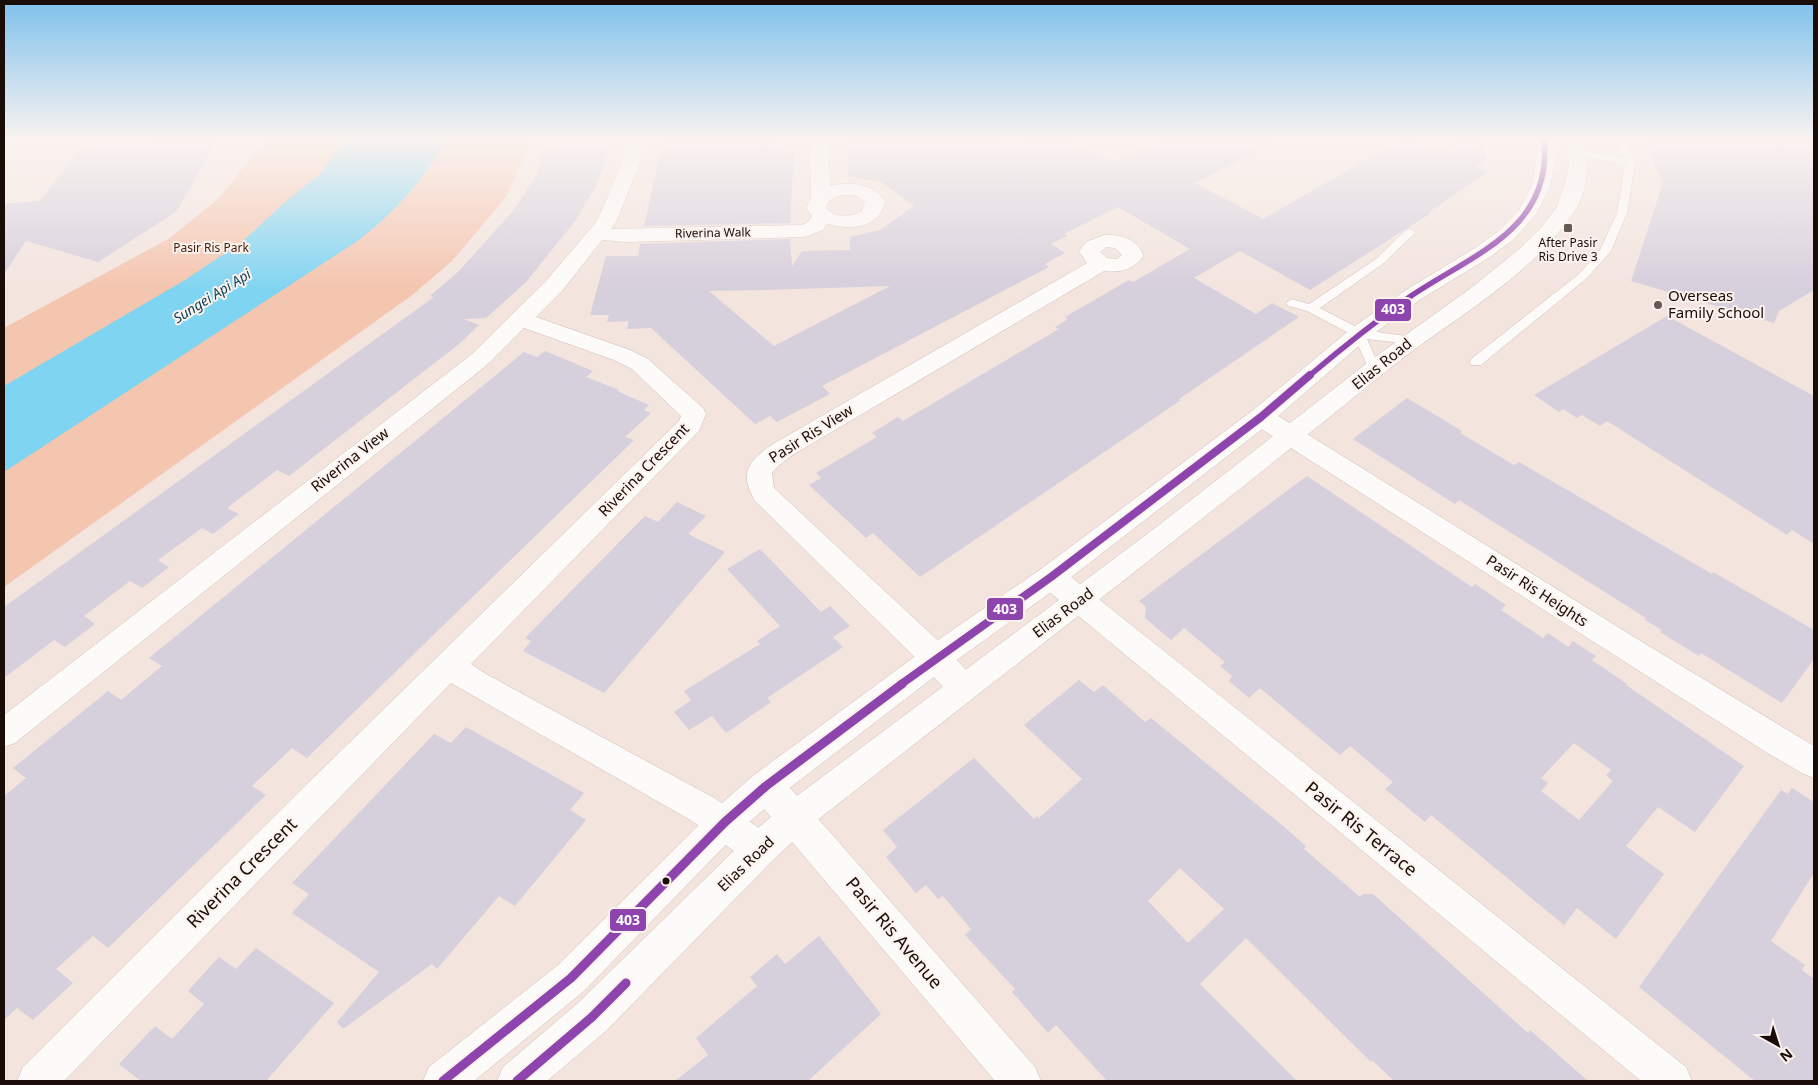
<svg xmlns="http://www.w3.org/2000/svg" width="1818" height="1085" font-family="'Noto Sans',sans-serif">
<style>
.green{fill:#f4c5af}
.water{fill:#7fd4f1}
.building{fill:#d6cfdc;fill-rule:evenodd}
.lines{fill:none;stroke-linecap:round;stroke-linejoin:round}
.lane-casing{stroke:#ccbeb7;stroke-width:1}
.street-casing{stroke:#ccbeb7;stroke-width:1}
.secondary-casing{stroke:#ccbeb7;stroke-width:1}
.lane{fill:#fdfbfa;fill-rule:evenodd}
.street{fill:#fdfbfa;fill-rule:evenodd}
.secondary{fill:#fdfbfa;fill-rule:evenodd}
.bus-1-far2-casing{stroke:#fbf2ee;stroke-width:9}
.bus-1-far1-casing{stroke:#fbf2ee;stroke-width:11}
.bus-1-casing{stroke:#fbf2ee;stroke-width:13}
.bus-1-far2{stroke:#8e44ad;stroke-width:5.5}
.bus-1-far1{stroke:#8e44ad;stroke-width:8}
.bus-1{stroke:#8e44ad;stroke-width:9}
.poi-dot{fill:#665852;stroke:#fbf2ee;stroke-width:2}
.bus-dot{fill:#1a0c06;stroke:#fbf2ee;stroke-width:2}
.labels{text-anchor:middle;stroke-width:4;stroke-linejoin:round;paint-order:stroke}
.far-street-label{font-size:12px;fill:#1a0c06;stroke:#fbf2ee}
.far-poi-label{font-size:12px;fill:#1a0c06;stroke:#fbf2ee}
.far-park-label{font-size:12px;fill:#411d0c;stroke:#fbf2ee}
.far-water-label{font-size:14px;font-style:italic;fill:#0d4557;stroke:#fbf2ee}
.poi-label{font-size:15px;fill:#1a0c06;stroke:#fbf2ee;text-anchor:start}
.street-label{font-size:15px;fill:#1a0c06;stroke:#fbf2ee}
.near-street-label{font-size:18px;fill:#1a0c06;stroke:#fbf2ee}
.line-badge{stroke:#fbf2ee;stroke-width:2}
.badge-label{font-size:14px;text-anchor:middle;font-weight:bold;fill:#fff}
</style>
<rect width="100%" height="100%" fill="#f3e4de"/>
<g class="green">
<polygon points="267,138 364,138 281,230 4,399 4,328 170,238 219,198"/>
<polygon points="422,138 532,138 506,197 452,261 411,296 4,587 4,463"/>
</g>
<path class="water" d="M347,138H448C425,178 396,211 359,240L4,472V386L185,280L243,241L285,202L320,174Z"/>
<g class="building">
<polygon points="183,138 219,138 177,211 98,262 26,241 4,274 4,204 40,201 82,145"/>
<polygon points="664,138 781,138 781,148 785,148 784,154 794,153 790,223 644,226"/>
<path d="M846,138H999L1013,146L1030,138H1066L1114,163L1166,138H1282L1195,183L1263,219L1404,138H1416L1455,156L1454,138H1485L1486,160L1476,166L1486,173L1429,212L1431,213L1310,290L1240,251L1194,278L1256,314L1272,303L1299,317L1179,399L1181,400L920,577L873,533L866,538L809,485L821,478L816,473L877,437L872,433L898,417L903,421L1059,329L1055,327L1068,319L1065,317L1129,280L1133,282L1190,249L1118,207L1064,234L1067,236L1051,244L1065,253L1045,264L1049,267L822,386L830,394L777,422L770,416L755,424L651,328L627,329L629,321L607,322L609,315H590L606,256H638L640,244L790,239L792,266L802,251L850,250V237L880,230L914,206L881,182L848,176ZM890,286L774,346L709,291L764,290Z"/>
<polygon points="1643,138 1814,138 1814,290 1779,311 1774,323 1631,281 1663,183"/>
<polygon points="599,141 598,146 610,146 596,186 576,220 526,282 486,318 464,319 479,325 459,344 289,476 277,470 227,508 239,514 213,534 202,528 158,560 169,567 142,588 130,581 84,616 95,624 65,647 54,640 4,678 4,607 434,297 430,296 459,271 513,211 534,179 548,142"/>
<polygon points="1667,316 1814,396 1814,544 1792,530 1787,535 1607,421 1600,426 1582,415 1577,418 1563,409 1559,412 1534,395"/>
<polygon points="545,351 593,371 586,377 619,390 617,391 649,405 644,410 651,413 625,437 634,440 307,758 292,748 252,786 266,795 108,948 93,936 56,969 73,983 33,1020 17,1008 4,1020 4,796 26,778 13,768 108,691 121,700 162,666 149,658 524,352 537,357"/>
<polygon points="1407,398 1462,431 1460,433 1514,465 1519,462 1712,574 1713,572 1814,630 1814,659 1782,703 1701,653 1699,656 1660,632 1662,630 1645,620 1646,618 1459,500 1455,504 1353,439"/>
<path d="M1307,476L1472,587L1475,584L1506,605L1501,610L1543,638L1548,633L1568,647L1573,641L1596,656L1592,660L1627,684L1626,685L1744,766L1695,832L1658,807L1626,846L1664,874L1616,939L1577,908L1564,925L1431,815L1425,822L1385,789L1393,782L1350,746L1340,755L1260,688L1249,698L1229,681L1232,676L1220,666L1225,662L1184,628L1171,640L1145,618L1146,607L1139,601ZM1574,743L1611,770L1606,775L1613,781L1579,820L1541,791L1548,783L1541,778Z"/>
<polygon points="677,502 706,516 688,534 725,552 604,693 523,651 531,641 525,638 645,516 658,522"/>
<polygon points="760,549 821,612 830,606 850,626 833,637 843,647 767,698 771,702 726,733 712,716 689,730 674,712 691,700 684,691 760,644 757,641 780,626 727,569"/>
<path d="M1079,680L1094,692L1103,685L1145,722L1151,718L1283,826L1306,846L1304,849L1360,897L1363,894H1373L1528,1033L1530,1030L1588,1081H1394L1372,1060L1371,1062L1246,938L1200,984L1297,1081H1107L1056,1025L1048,1033L1012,992L1015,989L965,935L971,929L943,896L938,899L926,885L916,893L886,857L897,847L883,830L974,758L1034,819L1037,816L1039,818L1082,779L1024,725ZM1180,868L1224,909L1188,943L1148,901Z"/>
<polygon points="466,727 584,793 570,810 586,820 515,906 499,896 437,969 432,964 343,1029 337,1022 379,972 292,913 309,894 292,883 434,734 451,743"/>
<polygon points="1792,788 1814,802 1814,873 1771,941 1805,965 1802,970 1814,979 1814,1081 1755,1081 1639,987 1781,790 1788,794"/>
<polygon points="819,936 881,1014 808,1081 675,1081 708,1055 696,1038 757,986 750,977 777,954 785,964"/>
<polygon points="256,948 334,1003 266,1081 141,1081 119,1064 155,1026 172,1039 187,1023 204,1004 188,991 219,957 236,969"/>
</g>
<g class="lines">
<defs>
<g id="lane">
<polygon points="1614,138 1624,138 1635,163 1627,213 1611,251 1587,278 1481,365 1471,365 1470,362 1471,359 1579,274 1600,250 1617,213 1625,165 1574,154 1573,152 1578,149 1623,158"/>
<polygon points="1410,229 1416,232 1414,234 1384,263 1320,308 1362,330 1414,337 1416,340 1414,343 1410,344 1367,339 1381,370 1375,374 1369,370 1354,336 1307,311 1288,306 1286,303 1292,299 1309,304 1376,259 1406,230"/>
</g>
<g id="street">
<path d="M627,138H645L640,163L616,222L611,229L802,225L808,222L812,216L806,208L811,197L810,138H828L830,186C850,181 872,183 885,201C880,229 850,230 827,224L823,230L805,237L627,242L602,240L562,291L536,317L630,350L648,359L703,408L706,414L699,431L471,664L486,674L716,799L772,837L777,849L772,861L760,866L748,861L692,821L451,683L64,1081H17L23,1067L305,786L679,421L681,416L632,369L614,360L524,328L488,364L15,743L4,747V715L472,354L546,281L597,221L622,163ZM849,195L857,196L865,202L861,212C849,217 835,218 826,208C829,197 839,195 849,195Z"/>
<path d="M1104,235C1119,234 1140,239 1143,256C1134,270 1120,273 1104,271L791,456L778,466L772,473L774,488L947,649L974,679L978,688L974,697L963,701L952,697L925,667L755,501C739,473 748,461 773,444L1087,263L1079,251L1086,242ZM1106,247L1115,248L1122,255L1117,259L1107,258L1100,252Z"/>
<polygon points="1261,409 1270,411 1647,645 1814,746 1814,778 1802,773 1769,754 1252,423 1249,417 1252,411"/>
<polygon points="1051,566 1061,569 1686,1067 1692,1081 1641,1081 1041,585 1037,577 1041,569"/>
<polygon points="766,771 778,775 830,832 1035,1067 1041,1081 995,1081 754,797 749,786 754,775"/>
</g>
<g id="secondary">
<polygon points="1535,138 1553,138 1556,157 1550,187 1537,213 1514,239 1490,257 1421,299 1368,338 1270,423 1061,585 947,667 778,797 737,833 584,991 474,1081 423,1081 429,1067 558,965 713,811 754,775 925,649 1041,569 1252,411 1352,328 1406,290 1475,248 1500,230 1519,210 1531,187 1537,157"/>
<path d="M1566,138H1584C1590,164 1588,193 1572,215C1526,281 1450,320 1389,369C1197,525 1001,676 806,829L772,861L606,1031L547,1081H497L503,1067L578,1003L748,837L782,807L1155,528L1375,357L1471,288L1517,251L1538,231L1557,207L1568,173L1569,160Z"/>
</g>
</defs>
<use href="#lane" class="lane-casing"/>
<use href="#street" class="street-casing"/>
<use href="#secondary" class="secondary-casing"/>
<use href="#lane" class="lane"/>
<use href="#street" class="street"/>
<use href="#secondary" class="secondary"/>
<defs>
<path id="bus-1-far2" d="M1309,376C1342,348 1376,321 1411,296C1473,254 1554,229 1544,138"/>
<polyline id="bus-1-far1" points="900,685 1051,577 1261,417 1310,375"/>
<g id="bus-1">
<polyline points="443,1081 571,978 725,822 766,786 902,684"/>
<polyline points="517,1081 592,1017 626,983"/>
</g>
</defs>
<use href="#bus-1-far2" class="bus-1-far2-casing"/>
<use href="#bus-1-far1" class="bus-1-far1-casing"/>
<use href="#bus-1" class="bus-1-casing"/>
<use href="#bus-1-far2" class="bus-1-far2"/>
<use href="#bus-1-far1" class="bus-1-far1"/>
<use href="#bus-1" class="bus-1"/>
</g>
<linearGradient id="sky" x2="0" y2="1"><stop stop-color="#7ec1ec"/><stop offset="0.48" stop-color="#faf3f0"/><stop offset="1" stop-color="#faf3f0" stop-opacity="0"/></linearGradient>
<rect width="1818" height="290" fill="url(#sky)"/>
<g class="poi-dot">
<rect x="1563" y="223" width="10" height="10" rx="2.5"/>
<circle cx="1658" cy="305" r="5"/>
</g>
<circle class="bus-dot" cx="666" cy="881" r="4.5"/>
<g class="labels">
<g class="far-street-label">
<text transform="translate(713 233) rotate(-1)" y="4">Riverina Walk</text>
</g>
<g class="far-poi-label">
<text x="1568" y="247">After Pasir<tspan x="1568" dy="14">Ris Drive 3</tspan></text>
</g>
<g class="far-park-label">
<text x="211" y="252">Pasir Ris Park</text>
</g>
<g class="far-water-label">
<text transform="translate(212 296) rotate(-32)" y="5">Sungei Api Api</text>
</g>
<g class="poi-label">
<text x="1668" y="301">Overseas<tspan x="1668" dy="17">Family School</tspan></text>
</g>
<g class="street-label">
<text transform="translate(1382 364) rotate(-39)" y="5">Elias Road</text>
<text transform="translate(811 434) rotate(-32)" y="5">Pasir Ris View</text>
<text transform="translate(350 460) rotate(-38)" y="5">Riverina View</text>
<text transform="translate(644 470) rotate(-46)" y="5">Riverina Crescent</text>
<text transform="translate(1537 591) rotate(33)" y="5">Pasir Ris Heights</text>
<text transform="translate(1063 613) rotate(-37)" y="5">Elias Road</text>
<text transform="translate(746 864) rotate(-44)" y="5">Elias Road</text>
</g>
<g class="near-street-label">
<text transform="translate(1361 829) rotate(39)" y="6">Pasir Ris Terrace</text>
<text transform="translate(242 873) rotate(-45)" y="6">Riverina Crescent</text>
<text transform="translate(894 933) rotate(50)" y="6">Pasir Ris Avenue</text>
</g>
</g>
<g class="line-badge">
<rect x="1374" y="298" width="38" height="24" rx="5" fill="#8e44ad"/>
<rect x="986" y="597" width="38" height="24" rx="5" fill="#8e44ad"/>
<rect x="609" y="908" width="38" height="24" rx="5" fill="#8e44ad"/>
</g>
<g class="badge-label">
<text x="1393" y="314">403</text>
<text x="1005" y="614">403</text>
<text x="628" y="925">403</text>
</g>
<rect width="1818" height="1085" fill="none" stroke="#1a0c06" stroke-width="10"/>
<g transform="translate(1778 1045) rotate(141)" stroke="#fbf2ee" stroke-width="4" paint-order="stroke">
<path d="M0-4L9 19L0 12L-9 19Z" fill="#1a0c06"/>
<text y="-8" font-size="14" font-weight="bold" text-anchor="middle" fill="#1a0c06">N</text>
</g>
</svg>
